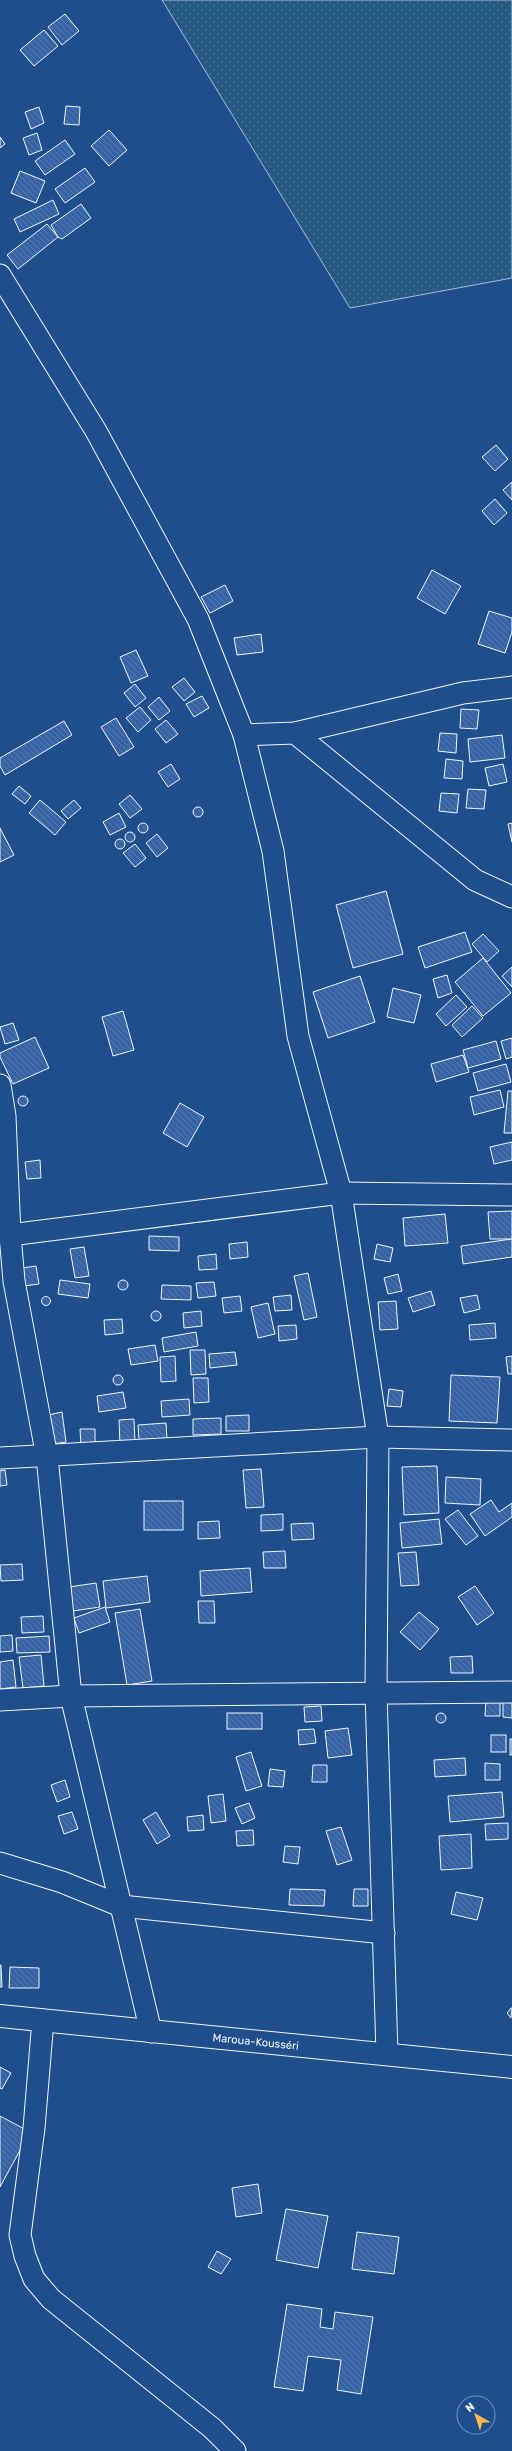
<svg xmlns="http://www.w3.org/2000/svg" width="512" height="2451" font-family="Rubik,sans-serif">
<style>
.grass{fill:url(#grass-dots);stroke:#a8bbd7}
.building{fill:url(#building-back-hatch);stroke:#f2f6ff}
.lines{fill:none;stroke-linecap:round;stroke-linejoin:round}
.street-casing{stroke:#f2f6ff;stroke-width:23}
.highway-casing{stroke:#f2f6ff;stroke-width:24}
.street{stroke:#1f4e8c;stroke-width:21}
.highway{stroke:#1f4e8c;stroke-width:22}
.labels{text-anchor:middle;stroke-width:3;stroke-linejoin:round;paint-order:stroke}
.street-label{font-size:11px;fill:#f2f6ff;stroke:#1f4e8c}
</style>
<defs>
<pattern id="grass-dots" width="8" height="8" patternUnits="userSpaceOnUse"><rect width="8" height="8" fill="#245a82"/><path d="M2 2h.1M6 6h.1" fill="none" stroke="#447295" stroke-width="1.8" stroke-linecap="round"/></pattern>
<pattern id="building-back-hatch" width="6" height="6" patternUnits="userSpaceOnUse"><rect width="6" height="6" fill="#3563a3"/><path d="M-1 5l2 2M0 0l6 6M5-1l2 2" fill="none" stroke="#537ab1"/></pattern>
</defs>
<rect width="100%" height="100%" fill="#1f4e8c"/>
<polygon class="grass" points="162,0 512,0 512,278 350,308"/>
<g class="building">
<polygon points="65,14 79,31 62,45 48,27"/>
<polygon points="44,30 58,46 34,66 20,50"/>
<polygon points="66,106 80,107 79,125 64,124"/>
<polygon points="39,107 44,123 31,129 25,112"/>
<polygon points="109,130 127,150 109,166 91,146"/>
<polygon points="37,133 42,150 29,155 23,138"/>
<polygon points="0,137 5,144 0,148"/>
<polygon points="65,140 75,154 45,175 35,161"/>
<polygon points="85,168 95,182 65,203 55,189"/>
<polygon points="20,171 45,181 36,203 11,193"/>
<polygon points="53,200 59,214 20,232 14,219"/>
<polygon points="81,204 91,218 62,239 58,237 51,225"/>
<polygon points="47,224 58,237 18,269 7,255"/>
<polygon points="496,445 508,459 495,471 482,457"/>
<polygon points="512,482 512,500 503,490"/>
<polygon points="495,499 507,513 494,525 482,511"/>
<polygon points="432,570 461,586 445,614 417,598"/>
<polygon points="225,585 233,601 210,613 201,597"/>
<polygon points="489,611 512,618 512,632 505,653 478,644"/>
<polygon points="261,634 263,652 237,655 234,638"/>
<polygon points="136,650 148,676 131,683 120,657"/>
<polygon points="184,678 195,692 184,701 172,687"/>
<polygon points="135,684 146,698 135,707 124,693"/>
<polygon points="202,696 209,708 194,717 186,704"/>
<polygon points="159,697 170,711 159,720 148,707"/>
<polygon points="140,707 151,720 138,732 126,718"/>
<polygon points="461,709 479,710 477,729 460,728"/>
<polygon points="116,718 134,747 119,756 101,727"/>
<polygon points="166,720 178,734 166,743 155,729"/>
<polygon points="64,721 72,735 5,775 0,766 0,758"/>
<polygon points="440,733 457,734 456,753 438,751"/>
<polygon points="502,735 505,758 470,762 468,739"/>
<polygon points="446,759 463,761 462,779 444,778"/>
<polygon points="171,764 180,779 168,787 158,772"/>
<polygon points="503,764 507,782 489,786 485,768"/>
<polygon points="19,786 31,796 25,804 12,794"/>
<polygon points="468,789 486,790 484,809 466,808"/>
<polygon points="441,793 459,794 457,813 439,811"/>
<polygon points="130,795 142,809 130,818 119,804"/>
<polygon points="40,800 66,822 55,835 29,813"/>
<polygon points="74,800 81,808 68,819 61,811"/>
<circle cx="198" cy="812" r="5"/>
<polygon points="119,813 126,827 110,835 103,822"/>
<polygon points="512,823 512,842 508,824"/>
<circle cx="143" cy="828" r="5"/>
<polygon points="0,828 14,855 0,862"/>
<circle cx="130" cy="837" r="5"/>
<polygon points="157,834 168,848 157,857 146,843"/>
<circle cx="120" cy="844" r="5"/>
<polygon points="135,844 146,858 135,867 123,853"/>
<polygon points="386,891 403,954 353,968 336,905"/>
<polygon points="465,932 472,952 425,968 418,947"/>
<polygon points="483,934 499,951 487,962 472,944"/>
<polygon points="483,958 511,993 483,1016 455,982"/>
<polygon points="512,967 512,987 502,976"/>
<polygon points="447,975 452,993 438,998 433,979"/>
<polygon points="360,976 375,1022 328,1038 313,992"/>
<polygon points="393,988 421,995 414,1023 387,1017"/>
<polygon points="456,995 467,1007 446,1026 436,1014"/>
<polygon points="472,1006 483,1018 462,1037 452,1025"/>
<polygon points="123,1011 134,1050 113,1056 102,1017"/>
<polygon points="13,1023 19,1040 5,1044 0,1027"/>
<polygon points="35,1037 49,1068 13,1084 0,1057 0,1053"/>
<polygon points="512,1038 512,1057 506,1059 501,1041"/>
<polygon points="496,1041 501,1059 468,1068 463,1050"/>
<polygon points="463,1055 469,1072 436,1082 431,1064"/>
<polygon points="506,1064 511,1082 478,1091 473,1073"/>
<polygon points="500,1090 504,1107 474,1115 470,1097"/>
<polygon points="508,1091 512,1091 512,1133 504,1133"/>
<circle cx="23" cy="1101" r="5"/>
<polygon points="180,1103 204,1117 187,1147 163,1133"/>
<polygon points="512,1142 512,1160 494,1164 490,1147"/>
<polygon points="40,1160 41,1178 27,1179 25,1162"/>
<polygon points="512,1211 512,1239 490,1239 488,1212"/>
<polygon points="445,1214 448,1243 405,1246 403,1218"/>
<polygon points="149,1236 179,1237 179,1251 149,1250"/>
<polygon points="512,1239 512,1257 463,1264 461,1246"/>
<polygon points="247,1242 248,1257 230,1259 229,1244"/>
<polygon points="377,1244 393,1248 390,1262 374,1259"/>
<polygon points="84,1247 89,1276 75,1278 70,1249"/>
<polygon points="216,1254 217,1269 199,1270 198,1256"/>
<polygon points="36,1266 39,1284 24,1286 22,1268"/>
<polygon points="308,1273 317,1317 304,1320 294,1276"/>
<polygon points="398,1274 402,1291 388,1294 384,1278"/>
<polygon points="60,1280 90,1284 88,1298 58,1294"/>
<circle cx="123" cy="1285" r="5"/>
<polygon points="214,1282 216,1296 198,1298 196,1283"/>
<polygon points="162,1285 191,1286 191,1300 161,1299"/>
<polygon points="431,1291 435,1305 413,1312 408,1298"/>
<polygon points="291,1295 292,1310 275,1311 273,1297"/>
<polygon points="477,1295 480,1309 464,1313 460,1298"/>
<polygon points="240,1296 242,1311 224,1313 222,1298"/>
<circle cx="46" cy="1301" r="4.5"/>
<polygon points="396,1301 398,1329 380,1330 378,1302"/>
<polygon points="268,1303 275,1334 258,1338 251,1307"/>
<polygon points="201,1311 202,1326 184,1328 183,1313"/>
<circle cx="156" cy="1316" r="5"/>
<polygon points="122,1319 123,1333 105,1335 104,1320"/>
<polygon points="495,1323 496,1338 470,1340 469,1325"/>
<polygon points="296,1325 297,1339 279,1341 278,1326"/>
<polygon points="196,1332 198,1346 164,1352 162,1338"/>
<polygon points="155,1345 158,1361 131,1365 128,1349"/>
<polygon points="190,1350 205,1350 206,1374 191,1375"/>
<polygon points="235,1352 237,1365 210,1368 209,1354"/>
<polygon points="175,1356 176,1381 161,1382 160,1357"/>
<polygon points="512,1356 512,1374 508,1374 506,1357"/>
<polygon points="451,1375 500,1377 497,1423 449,1421"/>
<circle cx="118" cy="1380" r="5"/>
<polygon points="193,1378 208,1378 209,1402 194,1403"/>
<polygon points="389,1389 403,1391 401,1407 387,1406"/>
<polygon points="123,1392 126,1408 99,1412 97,1396"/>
<polygon points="189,1399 190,1415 162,1417 161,1401"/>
<polygon points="62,1412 66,1442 52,1444 48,1415"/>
<polygon points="249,1415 249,1431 226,1431 226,1416"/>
<polygon points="221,1418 221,1434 193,1435 193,1419"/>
<polygon points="134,1419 135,1444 120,1445 119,1420"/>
<polygon points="166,1423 167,1439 139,1440 138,1425"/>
<polygon points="80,1429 95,1429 95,1445 81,1445"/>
<polygon points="437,1466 439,1513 404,1515 402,1467"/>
<polygon points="261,1469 264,1507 246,1508 243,1470"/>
<polygon points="5,1470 7,1485 0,1486 0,1471"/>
<polygon points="446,1477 481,1479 480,1505 445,1503"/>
<polygon points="491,1500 499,1512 512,1503 512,1517 485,1536 470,1514"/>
<rect x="144" y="1501" width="39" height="29"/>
<polygon points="458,1510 478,1536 466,1545 445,1519"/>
<polygon points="283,1514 283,1530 261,1531 261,1515"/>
<polygon points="439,1519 442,1544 402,1548 400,1523"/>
<polygon points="219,1521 220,1538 198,1539 198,1522"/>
<polygon points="313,1523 314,1539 292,1540 291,1524"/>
<polygon points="285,1551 286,1568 264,1568 263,1552"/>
<polygon points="416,1552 419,1585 401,1586 398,1553"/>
<polygon points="22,1564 23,1580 1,1581 0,1565"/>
<polygon points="250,1568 252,1592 201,1596 200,1571"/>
<polygon points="147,1576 150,1602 106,1608 103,1581"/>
<polygon points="96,1583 100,1607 73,1611 69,1587"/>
<polygon points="475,1586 494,1613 477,1625 458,1597"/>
<polygon points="198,1601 214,1601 215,1623 199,1623"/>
<polygon points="105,1607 110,1622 79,1633 74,1618"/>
<polygon points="140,1609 152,1681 127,1685 115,1613"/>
<polygon points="419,1612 439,1629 420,1650 400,1632"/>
<polygon points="43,1616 44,1632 22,1633 21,1617"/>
<polygon points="12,1635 13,1651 0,1652 0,1636"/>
<polygon points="49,1636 50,1652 17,1653 16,1638"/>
<polygon points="41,1655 44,1686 23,1688 19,1657"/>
<polygon points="472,1656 473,1673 451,1673 450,1657"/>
<polygon points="13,1660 16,1687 0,1689 0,1662"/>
<polygon points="486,1699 500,1699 500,1716 485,1716"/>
<polygon points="503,1701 512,1701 512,1718 503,1717"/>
<polygon points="321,1706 322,1721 305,1722 304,1707"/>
<rect x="227" y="1713" width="35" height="16"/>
<circle cx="441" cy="1718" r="5"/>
<polygon points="348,1728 352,1755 328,1758 325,1731"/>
<polygon points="314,1729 316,1743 299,1745 298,1730"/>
<rect x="491" y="1735" width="15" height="17"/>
<rect x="510" y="1739" width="2" height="16"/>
<polygon points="251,1752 262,1786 246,1791 236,1757"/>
<polygon points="465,1758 466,1775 435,1777 434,1760"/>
<polygon points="485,1763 500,1764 500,1780 485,1780"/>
<polygon points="313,1765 327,1765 327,1782 312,1782"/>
<polygon points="270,1769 285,1771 283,1787 268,1786"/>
<polygon points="65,1780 70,1797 57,1802 51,1785"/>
<polygon points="502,1792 504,1817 450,1822 448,1796"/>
<polygon points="223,1794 226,1821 211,1823 208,1796"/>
<polygon points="249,1803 255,1818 242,1824 235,1808"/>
<polygon points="72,1812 78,1829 64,1834 58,1816"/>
<polygon points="156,1812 170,1836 157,1844 143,1820"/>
<polygon points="203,1815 204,1830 188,1831 187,1817"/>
<polygon points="508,1823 508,1839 486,1840 485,1824"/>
<polygon points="341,1827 352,1860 337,1865 326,1831"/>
<polygon points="253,1830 254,1845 237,1846 236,1831"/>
<polygon points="471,1834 472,1868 441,1870 439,1836"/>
<polygon points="285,1846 300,1847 298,1864 283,1862"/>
<polygon points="290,1889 325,1890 324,1906 289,1905"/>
<polygon points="354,1889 368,1889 368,1906 353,1906"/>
<polygon points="456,1892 483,1898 477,1920 451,1914"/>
<polygon points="0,1965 1,1965 2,1987 0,1987"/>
<polygon points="10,1967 39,1968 39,1988 9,1988"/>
<polygon points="511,2008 512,2008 511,2018 507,2013"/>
<polygon points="0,2067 11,2073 2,2089 0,2088"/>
<polygon points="0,2116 30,2132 0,2187"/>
<polygon points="258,2184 262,2213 236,2217 232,2188"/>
<polygon points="286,2209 328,2216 318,2268 276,2260"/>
<polygon points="357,2232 399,2237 394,2274 352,2269"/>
<polygon points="217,2251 231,2259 221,2274 208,2267"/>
<polygon points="287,2304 322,2309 320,2327 333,2329 335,2312 373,2317 361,2394 337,2390 341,2360 308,2356 303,2391 274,2387"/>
</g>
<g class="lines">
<defs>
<g id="street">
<polyline points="0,275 96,431 198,619 244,735 273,851 298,1036 341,1193 378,1437 376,1692 387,2054"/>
<polyline points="295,733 475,880 512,897"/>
<polyline points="244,735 295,733 463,693 512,687"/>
<polyline points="0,1085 5,1116 10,1235 14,1281 47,1457 71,1696 151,2032"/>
<polyline points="0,1233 10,1235 341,1193 512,1195"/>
<polyline points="0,1458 378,1437 512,1440"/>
<polyline points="0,1700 71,1696 512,1692"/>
<polyline points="0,1863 62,1882 121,1906 384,1933"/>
<polyline points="43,2020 34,2128 20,2235 25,2256 34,2279 51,2299 212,2428 235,2451"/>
</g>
<g id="highway">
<path id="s1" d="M0,2016L512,2067"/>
</g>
</defs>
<use href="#street" class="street-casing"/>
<use href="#highway" class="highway-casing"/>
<use href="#street" class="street"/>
<use href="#highway" class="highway"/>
</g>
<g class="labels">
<g class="street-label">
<text dy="4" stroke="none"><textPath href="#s1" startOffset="257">Maroua-Kousséri</textPath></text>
</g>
</g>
<g transform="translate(476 2415) rotate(321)"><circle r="19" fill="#1f4e8c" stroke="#7391ba"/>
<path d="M0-3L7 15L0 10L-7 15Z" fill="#ffb74d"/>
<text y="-6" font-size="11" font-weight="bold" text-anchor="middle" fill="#f2f6ff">N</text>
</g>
</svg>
